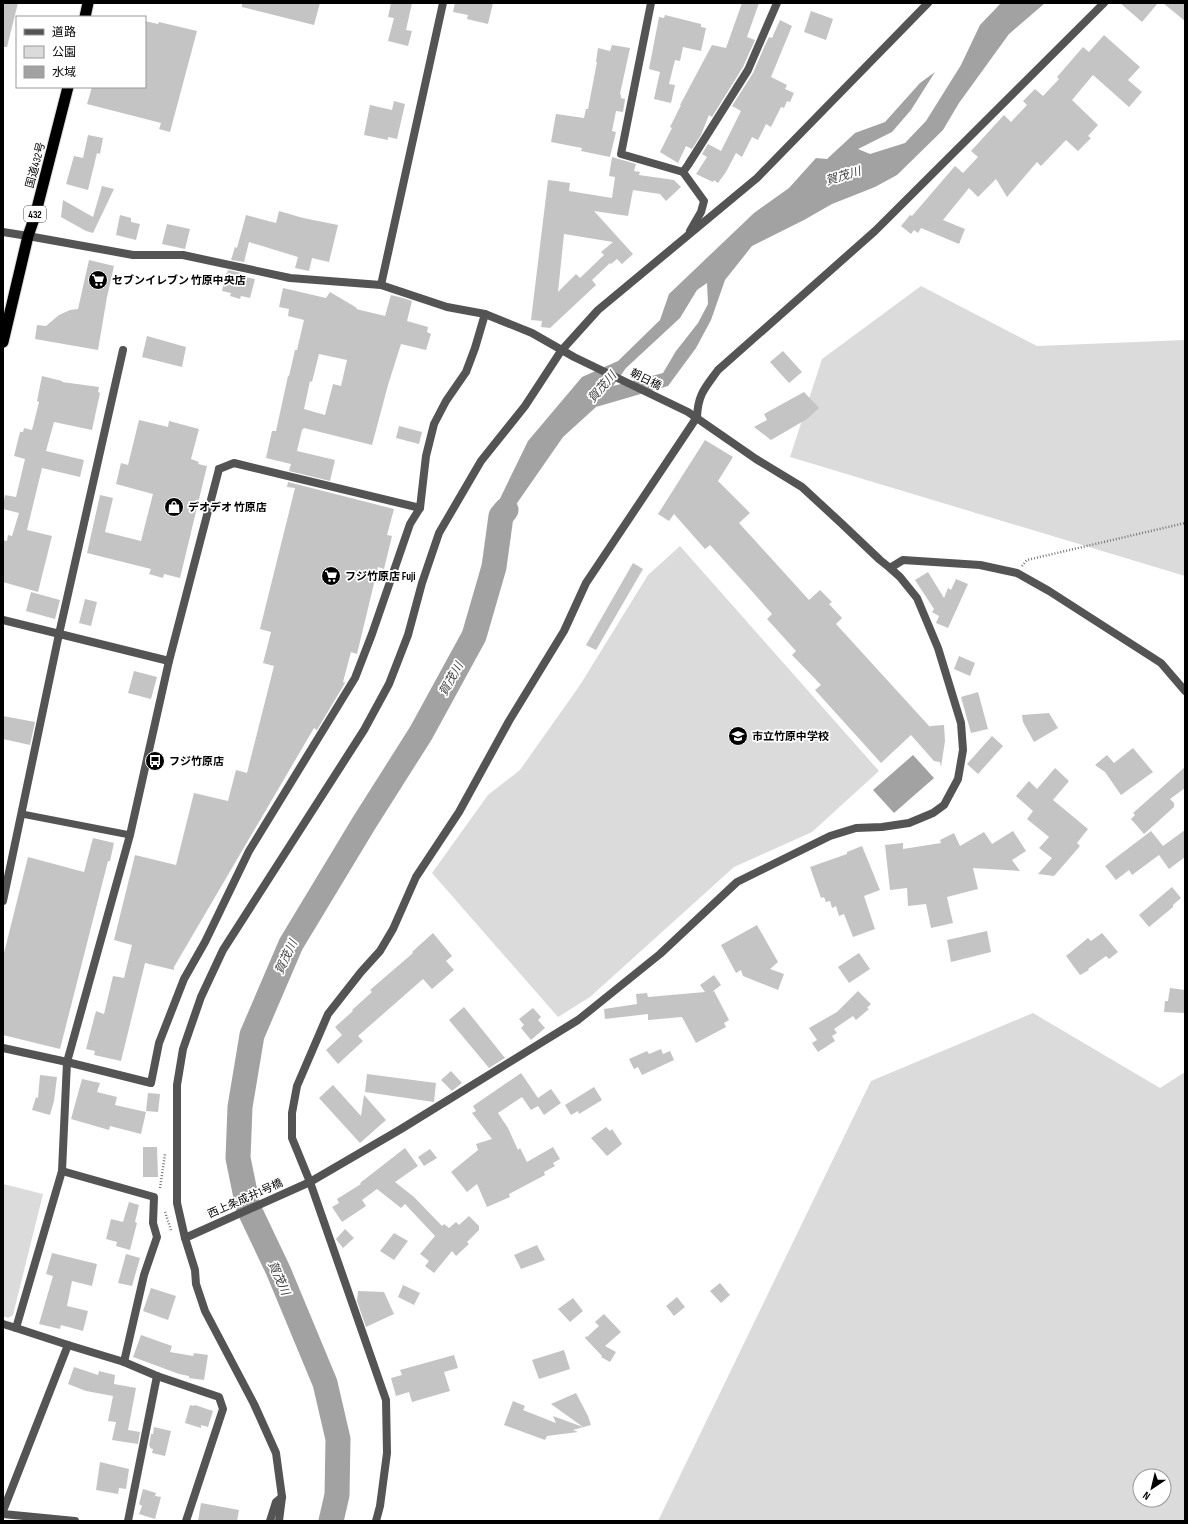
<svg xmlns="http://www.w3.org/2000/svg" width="1188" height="1524" font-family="'Sofia Sans Condensed','Noto Sans JP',sans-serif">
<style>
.green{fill:#dbdbdb;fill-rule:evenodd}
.water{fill:#a2a2a2;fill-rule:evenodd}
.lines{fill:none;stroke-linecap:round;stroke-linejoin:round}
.river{stroke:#a2a2a2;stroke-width:25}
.building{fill:#c4c4c4;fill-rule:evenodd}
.trunk-casing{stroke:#dbdbdb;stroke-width:13}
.path{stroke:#767676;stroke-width:2.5;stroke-dasharray:1 2;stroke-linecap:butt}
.service{stroke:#545454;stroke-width:7}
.minor{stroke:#545454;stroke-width:8}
.tertiary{stroke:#545454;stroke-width:8}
.trunk{stroke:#000;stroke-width:11}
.labels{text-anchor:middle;stroke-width:3.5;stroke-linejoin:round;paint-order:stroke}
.shield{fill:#fff;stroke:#4c4c4c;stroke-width:1}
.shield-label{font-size:10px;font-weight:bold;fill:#000}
.street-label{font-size:11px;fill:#000;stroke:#fff}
.poi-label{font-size:11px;font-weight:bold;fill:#000;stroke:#fff;text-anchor:start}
.water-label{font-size:12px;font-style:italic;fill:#434343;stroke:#fff}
</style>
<rect width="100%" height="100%" fill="#fff"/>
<g class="green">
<polygon points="921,286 1037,346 1185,340 1185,576 790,457 822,359"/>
<polygon points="680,546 879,771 812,832 734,867 590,997 558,1017 432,873 488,795 520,770 580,685 648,575"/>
<path d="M1033,1013L1160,1088L1185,1072V1521H658L871,1081ZM1140,1476H1164V1500H1140Z"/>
<polygon points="3,1184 43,1194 13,1315 8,1318 3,1316"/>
</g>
<g class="water">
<path d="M1001,3H1045L1009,34L959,103L943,130L897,175L875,187L832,204L804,220L752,246L725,280L711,320L696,348L668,386L596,407L563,437L506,519L497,542L492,515L528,441L582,377L618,361L660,320L669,294L754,213L789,188L816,158L827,159L855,133L885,122L920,83L935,72L911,110L892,132L858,149L870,154L905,143L926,121L961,65L980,25ZM707,283L708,304L698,323L676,351L663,373L613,386L626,368L680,318L697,290Z"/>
<polygon points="913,755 934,778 894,813 873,790"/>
</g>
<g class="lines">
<polyline class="river" points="331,1521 337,1495 338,1439 325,1383 278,1270 248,1207 238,1158 240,1107 252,1035 291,944 364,823 421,733 474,636 494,567 501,516 506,510"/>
</g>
<g class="building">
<polygon points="3,3 18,3 7,47 3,47"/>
<polygon points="242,3 320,3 314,25 242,7"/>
<polygon points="391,3 412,3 406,30 412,31 408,46 388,41 394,18 388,17"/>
<polygon points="455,3 493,3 488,24 467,19 468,15 453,12"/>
<polygon points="742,3 759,3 747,37 755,40 743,67 712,117 709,115 701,135 692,149 686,146 678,163 660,152 672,128 670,127 681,105 680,105 712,45 726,48"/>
<polygon points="1120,3 1158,3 1142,22"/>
<polygon points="1163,3 1185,3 1185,21"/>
<polygon points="811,11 833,19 826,40 804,32"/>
<polygon points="665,15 701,24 701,27 706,28 701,51 683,47 680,61 675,60 669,84 675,85 671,103 654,99 660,72 649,69 659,17 664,18"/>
<polygon points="780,20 792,26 771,77 787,85 785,89 794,93 790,102 787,101 784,108 781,107 771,127 766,124 758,140 752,137 742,157 736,153 726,172 718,183 714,180 713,182 696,174 707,157 702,154 708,144 721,151 741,111 732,106 753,73 766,43 769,37 772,38"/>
<polygon points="145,21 158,24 159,22 197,31 170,132 159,129 161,123 87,104 92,87 145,87"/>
<polygon points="1104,35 1140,67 1128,80 1142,92 1129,107 1093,75 1072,100 1098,125 1088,136 1091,138 1078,151 1066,140 1041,166 1037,162 1007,197 996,179 978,197 969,188 943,220 965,229 959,244 921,228 918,233 914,230 911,234 901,226 910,215 912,216 955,166 963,173 978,157 971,151 1004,115 1011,122 1027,105 1023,101 1035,89 1043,96 1059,79 1057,77 1083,47 1089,52"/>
<polygon points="612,45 630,48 620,94 621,95 621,98 625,99 623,112 616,111 612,131 616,132 610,157 581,151 582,148 551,142 556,114 584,118 586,109 588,109 597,62 596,62 598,48 610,51"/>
<polygon points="394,101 405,104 397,139 388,137 388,140 364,135 370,105 392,110"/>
<polygon points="88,135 103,138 100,154 97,153 88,190 66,184 74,156 83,158"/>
<path d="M612,157L636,164L634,171L640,172L639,175L674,180L681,187L666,201L660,194L633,190L628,216L594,211L633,254L622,264L617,259L611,264L610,263L592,280L596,285L550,328L541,327L542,321L531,320L548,180L570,183L569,191L612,198L615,177L609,176ZM564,234L613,242L601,252L604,255L580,278L576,274L558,292Z"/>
<polygon points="102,186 114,189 93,233 86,231 61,217 63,200 93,217"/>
<polygon points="279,211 303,218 338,225 329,262 312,258 309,271 295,268 298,257 249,242 244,262 231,260 235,247 237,248 246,215 276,223"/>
<polygon points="120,215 131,218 131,222 140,224 136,240 116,235"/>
<polygon points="167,224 190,229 185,249 162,244"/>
<polygon points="89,260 114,266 107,297 98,350 35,339 37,325 46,326 59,315 70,310 78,309"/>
<polygon points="228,270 241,273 240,276 255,279 250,298 241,296 240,299 230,296 231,293 222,291 226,273 227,273"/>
<path d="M283,288L326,298L330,292L357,308L356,309L385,316L391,295L403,298L412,301L407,321L428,327L427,332L431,334L426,350L401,344L388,385L372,445L304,428L302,430L297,451L335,460L330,481L289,471L291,464L266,458L272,431H276L288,376H289L295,350H297L304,320L288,316L289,309L279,307ZM319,354L347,360L341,386L333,384L325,415L304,409L310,381L312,382Z"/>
<polygon points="147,336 186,347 182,367 142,357"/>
<polygon points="783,351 802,372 789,383 770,362"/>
<polygon points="42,376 62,381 62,382 99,387 98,392 100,393 92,430 54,422 46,451 84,460 80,477 42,468 27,530 52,536 38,592 3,582 3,540 7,541 8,535 12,536 19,513 3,509 3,505 5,495 16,497 25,459 14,456 20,432 23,432 24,428 32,430 39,402 37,401"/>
<polygon points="804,392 819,408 807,419 771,440 754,427 767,420 764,414"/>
<polygon points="139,420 168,427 169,421 199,429 191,459 199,462 198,464 207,466 180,578 164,574 163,578 149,574 151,569 87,553 100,495 113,498 105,532 141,541 153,494 116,484 121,463 128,465"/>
<polygon points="399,426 422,432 419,444 396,438"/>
<polygon points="705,440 733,457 718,481 750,513 739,523 809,600 820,590 832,602 829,604 842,618 836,624 930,727 930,726 944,725 945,741 941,767 940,762 934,761 911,735 881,763 815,690 821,685 792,655 796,651 767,619 772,614 750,589 710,545 705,549 674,514 669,521 658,514"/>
<polygon points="288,482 394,509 387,535 392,536 384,569 378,567 357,654 351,652 343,682 345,683 317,730 314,728 174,967 174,970 145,963 121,1061 94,1055 95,1051 86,1049 96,1011 104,1014 113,976 124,978 132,945 114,940 135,855 176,865 194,793 228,801 236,770 247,773 274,666 263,663 271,632 260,629 295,488 287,487"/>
<polygon points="633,563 643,569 596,650 586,645"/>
<polygon points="928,572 944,598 948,588 951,590 956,579 968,584 948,628 936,623 939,616 932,612 934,609 915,580"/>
<polygon points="31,592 60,600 55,619 26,611"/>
<polygon points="85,599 97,602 91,626 79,623"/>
<polygon points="959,656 975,663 970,676 954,669"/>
<polygon points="134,671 157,677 151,699 128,693"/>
<polygon points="978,692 988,729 971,733 961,697"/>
<polygon points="1049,713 1058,728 1034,742 1023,722 1022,715"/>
<polygon points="3,716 35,722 30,745 3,739"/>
<polygon points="992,736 1003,746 978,774 967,764"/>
<polygon points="1133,748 1153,772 1121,795 1105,772 1095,765 1107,755 1114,763"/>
<polygon points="1185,767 1185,788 1170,799 1174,803 1174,807 1144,834 1131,819 1135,815 1133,813"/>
<polygon points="1055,768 1069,781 1053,800 1088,829 1077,843 1080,846 1054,876 1038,874 1052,858 1039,848 1049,837 1027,819 1033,811 1016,796 1029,781 1037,789"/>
<polygon points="1185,830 1185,857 1169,869 1159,855 1132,875 1129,870 1116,880 1105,866 1151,831 1163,846"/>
<polygon points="1013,831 1026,851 1012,860 1020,871 973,868 978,889 947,897 953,923 931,928 926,904 908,906 907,888 890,890 885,845 903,843 903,849 941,843 940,840 954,833 960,846 984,832 992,844"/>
<polygon points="93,838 114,843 110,861 108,861 60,1049 3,1035 3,957 28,857 84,872"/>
<polygon points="862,846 880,890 864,896 875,929 853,937 844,914 839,916 836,906 832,908 830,901 826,902 824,897 821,898 810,867 847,854 847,852"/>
<polygon points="1172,887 1181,898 1173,905 1173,907 1149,927 1139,915"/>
<polygon points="757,925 778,962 770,969 784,974 778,990 743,976 741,970 736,973 721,945"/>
<polygon points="987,931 991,952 951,962 947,940"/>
<polygon points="433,933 452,956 446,961 454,970 432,989 423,979 358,1036 363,1041 338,1064 326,1050 342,1035 335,1027 353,1011 352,1010 372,992 370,990 413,953 412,952"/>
<polygon points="1102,933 1118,952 1109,959 1106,956 1088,969 1089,970 1080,975 1066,956 1088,938 1091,941"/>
<polygon points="859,953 870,969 849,983 838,967"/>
<polygon points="714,975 721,985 712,992 714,991 729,1020 724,1023 726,1027 696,1043 682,1017 648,1020 648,1014 605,1019 604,1009 637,1004 636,994 647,993 648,997 705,992 700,985"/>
<polygon points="1170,988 1185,990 1185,1013 1164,1012 1165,1001 1168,1001"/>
<polygon points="858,991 871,1004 867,1008 869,1009 856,1020 853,1016 834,1029 837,1033 832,1036 835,1041 818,1052 812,1043 817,1040 809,1028 837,1012"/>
<polygon points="464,1007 505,1058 489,1068 449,1020"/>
<polygon points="533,1008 541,1017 538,1020 545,1028 531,1040 521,1028 524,1025 519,1019"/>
<polygon points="661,1049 663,1054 670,1051 674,1060 642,1075 638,1067 634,1069 629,1059 647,1051 649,1054"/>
<polygon points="451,1071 462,1083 452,1091 441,1080"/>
<polygon points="521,1073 538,1098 551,1089 561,1103 544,1115 538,1106 531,1110 522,1097 498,1113 508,1128 518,1150 520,1148 527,1162 553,1147 560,1159 553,1163 555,1166 544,1172 545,1175 509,1194 510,1197 487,1207 477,1184 467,1192 451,1172 478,1150 476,1144 492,1139 472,1113 476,1111 473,1106"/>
<polygon points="367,1074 436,1083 434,1102 365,1092"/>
<polygon points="40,1075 57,1077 54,1101 50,1115 32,1110 36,1097 38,1098"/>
<polygon points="82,1079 100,1083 97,1092 117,1097 115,1105 146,1112 141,1134 110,1126 109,1130 71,1119"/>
<polygon points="333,1085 361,1116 364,1095 386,1120 360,1143 319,1098"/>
<polygon points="594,1087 602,1100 579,1114 578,1111 571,1115 565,1105"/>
<polygon points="148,1093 160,1094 158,1112 146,1111"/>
<polygon points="606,1127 610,1131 612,1129 622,1144 607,1156 591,1138"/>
<polygon points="143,1147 157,1147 158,1177 143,1177"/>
<polygon points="405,1148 418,1166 395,1182 414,1197 442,1226 444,1224 449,1228 456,1222 459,1225 469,1216 479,1226 479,1230 467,1242 469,1244 456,1256 452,1251 434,1273 425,1266 429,1261 420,1254 435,1236 405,1204 401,1208 377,1189 362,1200 366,1206 342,1222 332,1207 339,1203 337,1199 361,1184 360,1183"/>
<polygon points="430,1149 437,1158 424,1166 418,1157"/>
<polygon points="129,1202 139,1205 135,1222 137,1223 130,1250 116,1246 117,1242 106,1239 111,1219 123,1222"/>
<polygon points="345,1229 354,1238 343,1248 336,1239"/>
<polygon points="394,1233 408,1241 394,1260 380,1251"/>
<polygon points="537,1245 545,1260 521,1269 514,1255"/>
<polygon points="52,1253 97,1264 92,1286 72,1281 67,1306 88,1311 83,1331 61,1325 60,1329 39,1324 53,1276 46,1274"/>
<polygon points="126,1254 140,1258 132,1286 118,1283"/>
<polygon points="720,1283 730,1295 721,1303 710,1291"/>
<polygon points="403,1285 420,1293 414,1305 398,1297"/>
<polygon points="151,1288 176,1296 168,1320 143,1311"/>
<polygon points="358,1291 384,1292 394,1314 366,1327 357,1301"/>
<polygon points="677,1297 685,1307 674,1316 666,1306"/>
<polygon points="573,1298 583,1311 570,1322 558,1309"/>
<polygon points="604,1314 621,1332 605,1346 616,1352 610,1362 601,1357 602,1356 585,1338 586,1336 587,1337 599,1326 595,1322"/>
<polygon points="141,1335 172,1346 170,1352 193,1356 194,1353 208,1355 204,1380 189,1378 189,1376 179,1374 133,1357"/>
<polygon points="564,1350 570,1369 539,1379 532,1360"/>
<polygon points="454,1355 458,1368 444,1372 450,1391 412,1402 409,1392 396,1396 391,1378 402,1375 400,1370"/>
<polygon points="74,1367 98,1375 99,1371 115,1375 114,1384 136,1388 128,1430 140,1432 138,1444 112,1440 116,1422 108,1421 113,1396 86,1391 68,1384"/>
<polygon points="576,1393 588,1416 591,1425 573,1430 578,1432 547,1436 545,1440 504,1425 513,1401 525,1406 523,1410 556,1423 553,1416 583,1427 551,1404"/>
<polygon points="190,1405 194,1406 195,1405 213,1411 208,1427 201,1425 201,1428 185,1423"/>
<polygon points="154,1427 171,1431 165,1456 152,1453 153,1449 150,1448 150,1446 149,1446 151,1434 153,1434"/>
<polygon points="100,1462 129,1469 126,1489 119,1488 118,1494 96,1490"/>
<polygon points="143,1489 156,1493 155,1496 161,1497 155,1519 139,1514 142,1506 139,1504"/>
<polygon points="201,1503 239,1510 237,1521 198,1521"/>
</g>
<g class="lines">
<defs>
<g id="trunk">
<polyline points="85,17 88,3"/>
<polyline points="3,342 28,236 35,216 68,87"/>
</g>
</defs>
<use href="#trunk" class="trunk-casing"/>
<g class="path">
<polyline points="1022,566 1027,560 1185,523"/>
<polyline points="160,1188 165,1154"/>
<polyline points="165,1212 171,1230"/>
</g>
<polyline class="service" points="22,814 130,835"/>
<g class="minor">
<polyline points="651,3 621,154 683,172"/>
<polyline points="690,231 701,212 704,201 683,172 688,165 748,70 777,3"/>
<polyline points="28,236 133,255 183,255 290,278 381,285 447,307 485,314 532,333 574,357 688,412 756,459 802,487 841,523 880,560 890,568 900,577 917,598 938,648 961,723 963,750 958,779 944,805 933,813 909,823 882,827 856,828 830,836 737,882 660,954 578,1020 401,1129 310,1182 185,1238"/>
<polyline points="219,469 234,463 420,508"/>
<polyline points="890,568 903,560 980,565 1017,573 1049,591 1161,663 1185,691"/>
<polyline points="3,901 59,634 123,350"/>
<polyline points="62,1171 154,1197 153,1223 157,1237 144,1275 124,1362"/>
<polyline points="3,1324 16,1328"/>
<polyline points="3,1511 68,1345"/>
<polyline points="3,1514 75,1521"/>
<polyline points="128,1521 157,1376"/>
<polyline points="186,1521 223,1409 219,1397 157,1376 124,1362 68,1345 16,1328 62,1171 67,1062 151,1083 159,1043 184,979 205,942 249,851 355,678 372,634 410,524 420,508 426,456 434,424 446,401 466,372 475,348 485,314"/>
<polyline points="270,1521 276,1502 282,1497"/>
<polyline points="279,1521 282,1497 276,1453 254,1404 205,1311 196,1284 195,1270 185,1238 177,1203 177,1085 183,1049 201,997 223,950 364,730 389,684 408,635 422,583 439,533 481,461 525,406 561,351 598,310 757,178 928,3"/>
<path d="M376,1521L380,1506L387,1453L386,1400L310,1182L292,1138V1113L297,1086L328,1014L361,972L380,951L393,929L416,877L459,812L509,721L564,631L586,583L697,417C698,394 705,388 718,370L875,231L1104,3"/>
</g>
<g class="tertiary">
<polyline points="3,232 28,236"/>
<polyline points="381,285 443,3"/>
<polyline points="3,620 169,661"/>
<polyline points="3,1048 67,1062 130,835 169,661 219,469"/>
</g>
<use href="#trunk" class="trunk"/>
</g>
<defs>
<symbol id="supermarket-disc" viewBox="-11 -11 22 22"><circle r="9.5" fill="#000" stroke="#fff"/><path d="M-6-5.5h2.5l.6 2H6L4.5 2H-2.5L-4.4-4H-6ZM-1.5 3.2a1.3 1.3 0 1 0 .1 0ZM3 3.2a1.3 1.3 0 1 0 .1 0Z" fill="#fff"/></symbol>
<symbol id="shop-disc" viewBox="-11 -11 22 22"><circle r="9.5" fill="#000" stroke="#fff"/><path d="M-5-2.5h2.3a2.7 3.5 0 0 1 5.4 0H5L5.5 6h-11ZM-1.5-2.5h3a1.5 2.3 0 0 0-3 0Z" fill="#fff"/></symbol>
<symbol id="school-disc" viewBox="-11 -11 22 22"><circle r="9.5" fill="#000" stroke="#fff"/><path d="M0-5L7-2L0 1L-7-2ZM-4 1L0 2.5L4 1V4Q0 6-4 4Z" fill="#fff"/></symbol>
<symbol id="bus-disc" viewBox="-11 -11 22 22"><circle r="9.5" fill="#000" stroke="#fff"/><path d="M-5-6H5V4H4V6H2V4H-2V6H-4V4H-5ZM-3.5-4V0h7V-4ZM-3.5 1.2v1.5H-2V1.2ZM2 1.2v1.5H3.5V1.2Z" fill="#fff"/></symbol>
</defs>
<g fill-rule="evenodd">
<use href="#supermarket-disc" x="87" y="269" width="22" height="22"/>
<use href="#shop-disc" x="163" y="496" width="22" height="22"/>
<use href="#supermarket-disc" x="320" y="565" width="22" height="22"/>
<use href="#school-disc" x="727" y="725" width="22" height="22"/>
<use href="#bus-disc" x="144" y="750" width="22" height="22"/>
</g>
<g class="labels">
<rect class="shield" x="24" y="206" width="22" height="16" rx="3"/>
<g class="shield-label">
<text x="35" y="218">432</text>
</g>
<g class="street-label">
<text transform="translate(35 165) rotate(-75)" y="4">国道432号</text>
<text transform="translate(646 379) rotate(26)" y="4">朝日橋</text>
<text transform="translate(245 1198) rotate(-24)" y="4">西上条成井1号橋</text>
</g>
<g class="poi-label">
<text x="112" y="284">セブンイレブン 竹原中央店</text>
<text x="188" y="511">デオデオ 竹原店</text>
<text x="345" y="580">フジ竹原店 Fuji</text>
<text x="752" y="740">市立竹原中学校</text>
<text x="169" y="765">フジ竹原店</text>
</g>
<g class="water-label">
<text transform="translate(843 176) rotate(-17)" y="4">賀茂川</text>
<text transform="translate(602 387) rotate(-49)" y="4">賀茂川</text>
<text transform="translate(451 679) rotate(-61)" y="4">賀茂川</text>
<text transform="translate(286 957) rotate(-65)" y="4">賀茂川</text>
<text transform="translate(279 1278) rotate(66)" y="4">賀茂川</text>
</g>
</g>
<rect width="1188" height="1524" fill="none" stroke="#000000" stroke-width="8"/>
<rect x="16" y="16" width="130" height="72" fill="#ffffff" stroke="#999999"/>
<rect x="24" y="29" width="20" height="6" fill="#545454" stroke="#999999"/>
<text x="52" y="36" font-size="12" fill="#000000">道路</text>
<rect x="24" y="46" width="20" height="12" fill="#dbdbdb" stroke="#999999"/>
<text x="52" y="56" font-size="12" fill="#000000">公園</text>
<rect x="24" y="66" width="20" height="12" fill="#a2a2a2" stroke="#999999"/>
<text x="52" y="76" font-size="12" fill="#000000">水域</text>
<g transform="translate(1152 1488) rotate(215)"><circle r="19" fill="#ffffff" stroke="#999999"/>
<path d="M0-3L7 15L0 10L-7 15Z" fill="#000000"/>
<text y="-6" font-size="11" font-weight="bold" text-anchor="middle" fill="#000000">N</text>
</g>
</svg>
